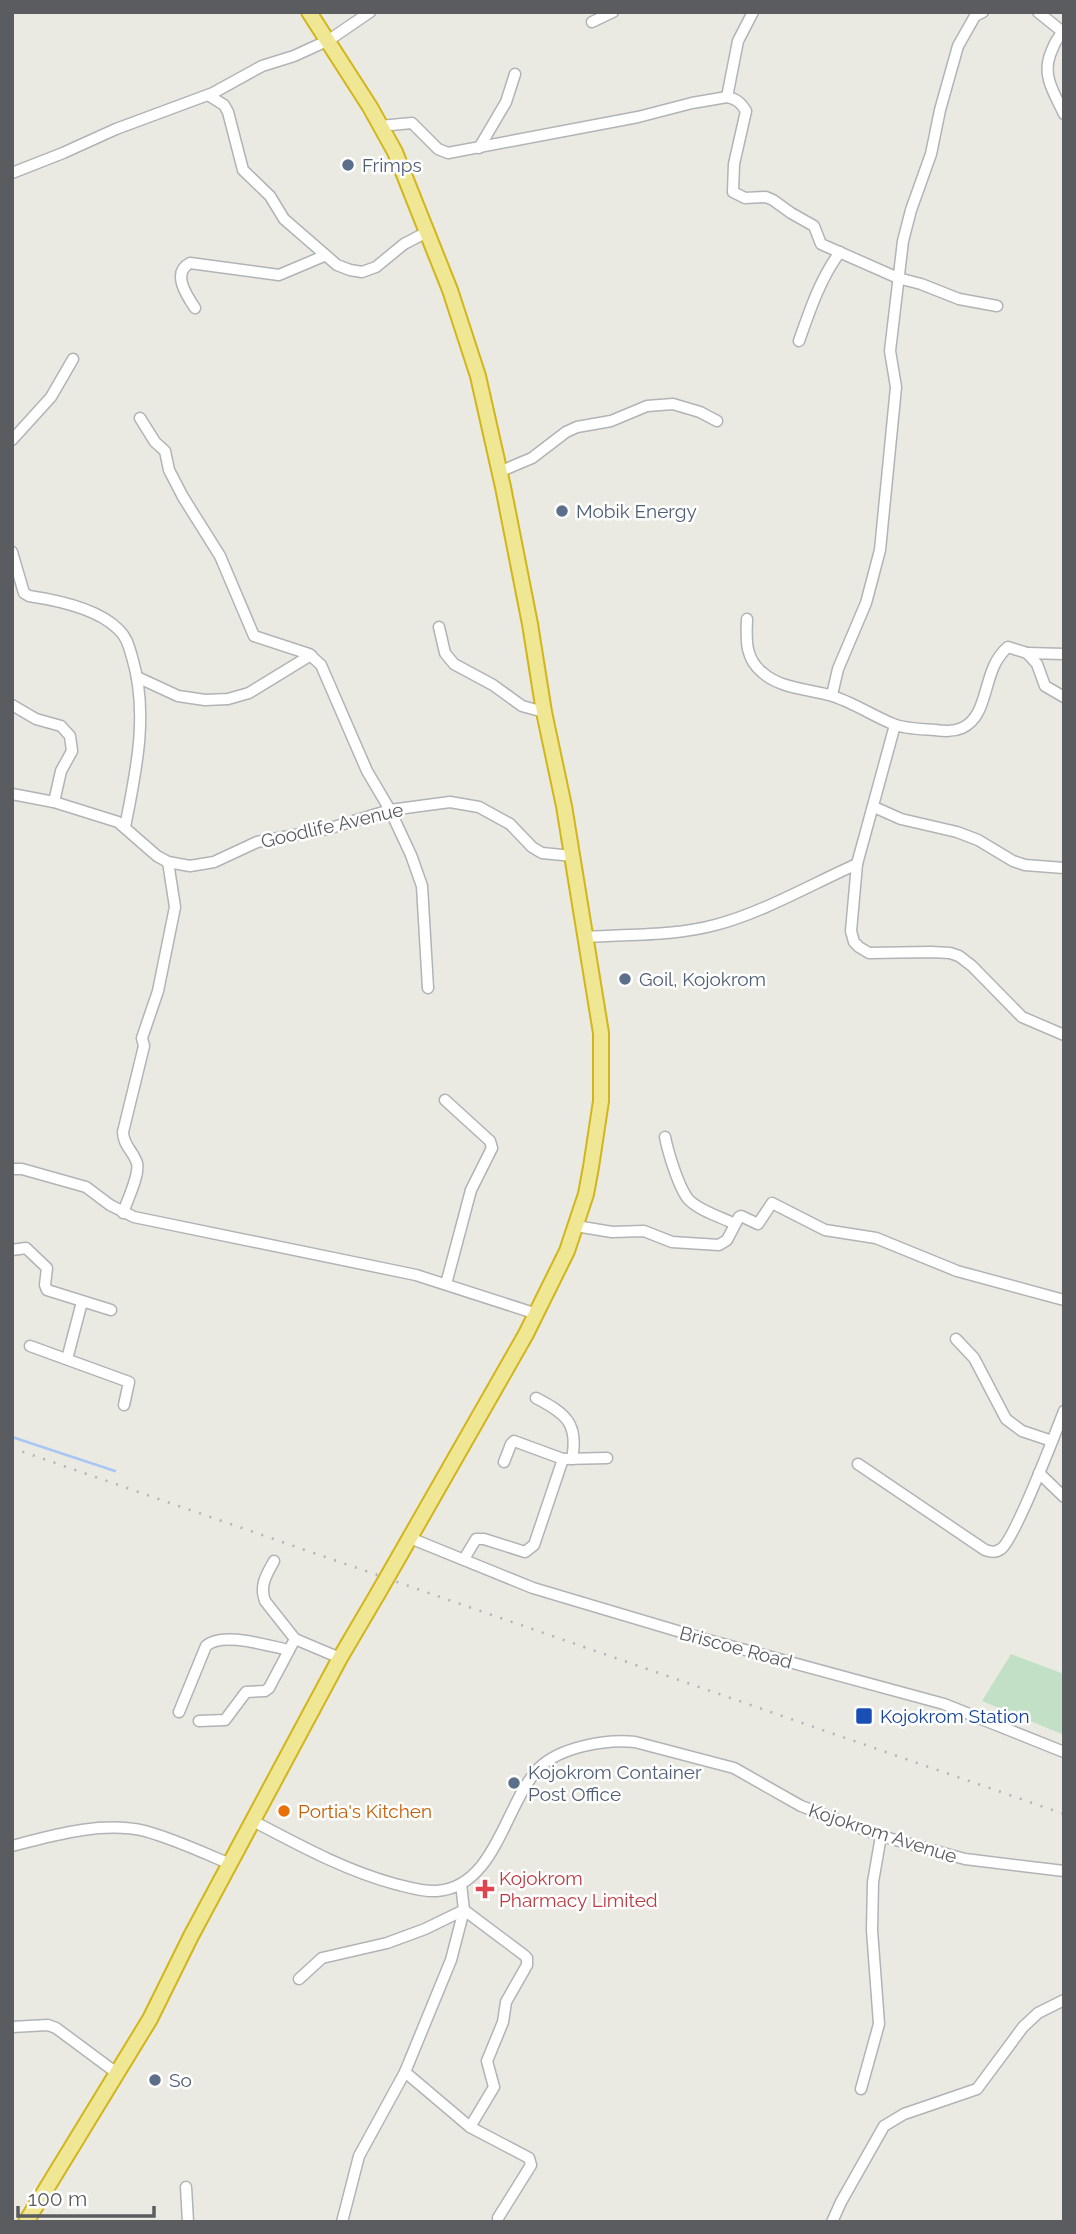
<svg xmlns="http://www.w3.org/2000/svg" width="1076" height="2234" font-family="Raleway,sans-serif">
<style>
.pitch{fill:#c1e0c5}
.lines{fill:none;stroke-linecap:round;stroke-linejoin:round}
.stream{stroke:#a8c7f4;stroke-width:2.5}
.minor-casing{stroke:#b2b3b7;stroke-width:13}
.highway-casing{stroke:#d2b51b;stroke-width:18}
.minor{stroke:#fff;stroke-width:10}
.highway{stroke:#efe794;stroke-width:14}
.rail{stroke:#b2b3b3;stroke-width:2.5;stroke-dasharray:2 9;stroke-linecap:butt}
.highway-bridge-casing{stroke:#d2b51b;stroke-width:18;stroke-linecap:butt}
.highway-bridge{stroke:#efe794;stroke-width:14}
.service-dot{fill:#5c6f8a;stroke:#fff;stroke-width:2.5}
.transit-dot{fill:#1a4fb4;stroke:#fff;stroke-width:2.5}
.food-dot{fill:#e8710a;stroke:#fff;stroke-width:2.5}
.health-dot{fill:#e0444e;stroke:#fff;stroke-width:2.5}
.labels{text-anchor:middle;stroke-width:5;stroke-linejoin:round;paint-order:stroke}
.service-label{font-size:19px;fill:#4e5e75;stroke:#fff;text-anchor:start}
.street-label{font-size:19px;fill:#5a5c60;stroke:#fff}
.transit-label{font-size:19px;fill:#164399;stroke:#fff;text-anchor:start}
.food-label{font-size:19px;fill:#c56008;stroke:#fff;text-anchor:start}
.health-label{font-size:19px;fill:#be3a42;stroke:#fff;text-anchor:start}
</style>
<rect width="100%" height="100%" fill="#ebeae2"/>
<polygon class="pitch" points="1011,1654 1064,1674 1064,1735 982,1701"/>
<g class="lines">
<polyline class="stream" points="12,1437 115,1471"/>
<defs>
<g id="minor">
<polyline points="1038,12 1064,33"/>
<polyline points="592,22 613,12"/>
<path d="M1064,31C1056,39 1054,45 1050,55C1042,77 1055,94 1064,114"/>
<polyline points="208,95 224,105 228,112 243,170 270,196 284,219 337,265 350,270 362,272 376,267 404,244 427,232"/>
<polyline points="727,97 738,41 753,12"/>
<path d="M380,126L412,123L438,149L448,153L638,117L692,103L727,97C737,99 741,103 746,111L734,164L733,192L745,198L766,197L773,200L791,213L814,226L821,244L898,278L921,284L959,299L997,306"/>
<polyline points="479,148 506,102 515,74"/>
<polyline points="12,173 63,153 116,129 213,93 262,66 294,56 329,40 370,12"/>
<path d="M195,308C187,296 171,273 190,263L279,275L324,256"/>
<path d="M799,341C810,310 820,279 840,252"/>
<polyline points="140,418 155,442 165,451 169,470 183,497 220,556 254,636 309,654 321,665 367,771 390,810 411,855 422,886 428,988"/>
<polyline points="12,440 51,397 73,359"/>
<polyline points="499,472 532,458 566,432 577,427 611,421 647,406 673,404 700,412 717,421"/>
<path d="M12,552L24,593L29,596C56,600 98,609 118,629C127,637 129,647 132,657C149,713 136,772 125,827"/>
<path d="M747,619C746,640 745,659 763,673C780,688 807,689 829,695C851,701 871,715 893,724C905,729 922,729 935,730C944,731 953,732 962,728C991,715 981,669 1008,647L1027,653L1037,664L1045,686L1064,697"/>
<polyline points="439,627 445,653 454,664 493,685 522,706 544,712"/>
<polyline points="1027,653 1064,654"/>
<polyline points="137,677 178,696 205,700 228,699 249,693 311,655"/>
<polyline points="832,695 838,669 866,603 880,550 896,387 890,351 903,241 911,210 931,154 940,110 958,46 975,16 983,12"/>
<polyline points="12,705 36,719 61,726 70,736 72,751 61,771 54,802"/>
<polyline points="895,725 857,864 851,931 854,942 859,947 869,953 931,952 950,953 959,956 972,966 1022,1017 1064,1035"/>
<polyline points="12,794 54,802 118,822 157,856 168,862 190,866 214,862 257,842 327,829 390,810 450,802 479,807 510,824 532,847 542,853 573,856"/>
<polyline points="874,807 901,819 957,832 978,840 1013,861 1025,865 1064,868"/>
<path d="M587,937C629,934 674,936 715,925C762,913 812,884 857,864"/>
<polyline points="445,1100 490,1141 492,1148 471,1190 446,1284"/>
<path d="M665,1137C668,1152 679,1189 689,1200C700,1211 721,1217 735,1224"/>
<polyline points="12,1169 22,1169 86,1187 110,1205 134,1217 416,1275 537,1314"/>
<path d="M123,1213C127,1200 140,1175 137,1163C133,1151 123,1145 123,1132L144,1046L142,1038L158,991L175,907L168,862"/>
<polyline points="576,1226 612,1232 644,1231 672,1242 719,1245 727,1240 739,1217 741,1216 758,1224 772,1203 825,1230 876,1238 957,1271 1064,1300"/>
<polyline points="12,1250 26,1248 47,1268 45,1285 47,1290 111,1310"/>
<polyline points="956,1339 974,1358 1006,1419 1022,1431 1052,1441"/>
<polyline points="30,1346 129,1382 124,1405"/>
<polyline points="67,1359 82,1302"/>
<path d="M536,1398C565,1413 579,1423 572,1459"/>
<polyline points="504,1462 511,1444 514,1441 563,1459 607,1458"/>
<path d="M858,1464L985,1550C991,1552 995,1553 1001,1549C1015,1539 1055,1434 1064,1411"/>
<polyline points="1039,1473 1064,1497"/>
<polyline points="410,1538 533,1588 701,1638 944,1704 1064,1752"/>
<polyline points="464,1559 476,1539 484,1539 525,1552 534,1545 563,1459"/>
<path d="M274,1561C267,1574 259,1585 265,1601L295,1639L340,1658"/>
<path d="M179,1712L206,1646C222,1631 268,1646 289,1650"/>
<polyline points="199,1721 225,1720 246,1692 265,1691 269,1688 295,1639"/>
<path d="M253,1821C299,1845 344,1870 395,1884C408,1887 423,1892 437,1891C496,1887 505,1803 539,1768C560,1747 606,1739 635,1742L734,1768L801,1806L881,1836L965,1859L1064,1871"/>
<path d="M12,1846C54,1835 102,1821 145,1831C174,1839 202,1852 230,1864"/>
<polyline points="299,1979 322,1958 387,1943 425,1929 464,1910 524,1955 527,1958 527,1965 506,2002 503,2022 487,2061 494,2087 470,2127"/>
<polyline points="12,2027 48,2025 56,2028 118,2074"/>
<polyline points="405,2072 470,2127 529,2158 531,2165 498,2218"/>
<polyline points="861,2089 879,2024 872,1930 873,1882 881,1836"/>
<polyline points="186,2187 188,2222"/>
<polyline points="342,2222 359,2156 405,2072 451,1960 464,1910 461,1884"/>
<polyline points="832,2222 841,2202 884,2126 904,2114 977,2089 1023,2027 1038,2013 1064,2000"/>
</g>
<g id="highway">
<polyline points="309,12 370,107 395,152 450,290 478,376 503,487 530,624 544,712 564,806 601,1033 601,1101 591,1167 586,1194 567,1251 526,1334 400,1555"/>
<polyline points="26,2222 150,2019 191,1936 340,1658 377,1595"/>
</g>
</defs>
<use href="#minor" class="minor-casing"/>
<use href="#highway" class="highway-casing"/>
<use href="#minor" class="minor"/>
<use href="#highway" class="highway"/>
<polyline class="rail" points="12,1448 1064,1814"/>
<defs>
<polyline id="highway-bridge" points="377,1595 400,1555"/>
</defs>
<use href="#highway-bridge" class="highway-bridge-casing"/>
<use href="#highway-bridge" class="highway-bridge"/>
</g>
<g class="service-dot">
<circle cx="348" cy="165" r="7"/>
<circle cx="562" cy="511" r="7"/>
<circle cx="625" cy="979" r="7"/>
<circle cx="514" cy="1783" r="7"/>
<circle cx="155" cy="2080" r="7"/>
</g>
<rect class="transit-dot" x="855" y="1707" width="18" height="18" rx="3.5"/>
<circle class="food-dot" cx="284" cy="1811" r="7"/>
<path class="health-dot" d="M481.5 1878.5h7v7h7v7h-7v7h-7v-7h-7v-7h7z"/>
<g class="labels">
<g class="service-label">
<text x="362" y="172">Frimps</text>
<text x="576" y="518">Mobik Energy</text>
<text x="639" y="986">Goil, Kojokrom</text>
<text x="528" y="1779">Kojokrom Container<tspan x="528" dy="22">Post Office</tspan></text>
<text x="169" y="2087">So</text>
</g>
<g class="street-label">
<text transform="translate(332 825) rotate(-13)" y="7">Goodlife Avenue</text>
<text transform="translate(736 1647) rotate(15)" y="7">Briscoe Road</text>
<text transform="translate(883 1833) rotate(18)" y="7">Kojokrom Avenue</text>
</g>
<g class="transit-label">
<text x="880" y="1723">Kojokrom Station</text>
</g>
<g class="food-label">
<text x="298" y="1818">Portia's Kitchen</text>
</g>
<g class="health-label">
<text x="499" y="1885">Kojokrom<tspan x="499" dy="22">Pharmacy Limited</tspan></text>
</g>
</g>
<rect width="1076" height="2234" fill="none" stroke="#5a5c60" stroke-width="28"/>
<path d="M18 2206v10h136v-10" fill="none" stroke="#5a5c60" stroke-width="3.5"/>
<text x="28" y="2206" font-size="21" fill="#5a5c60" stroke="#ffffff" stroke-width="5" paint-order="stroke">100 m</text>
</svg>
